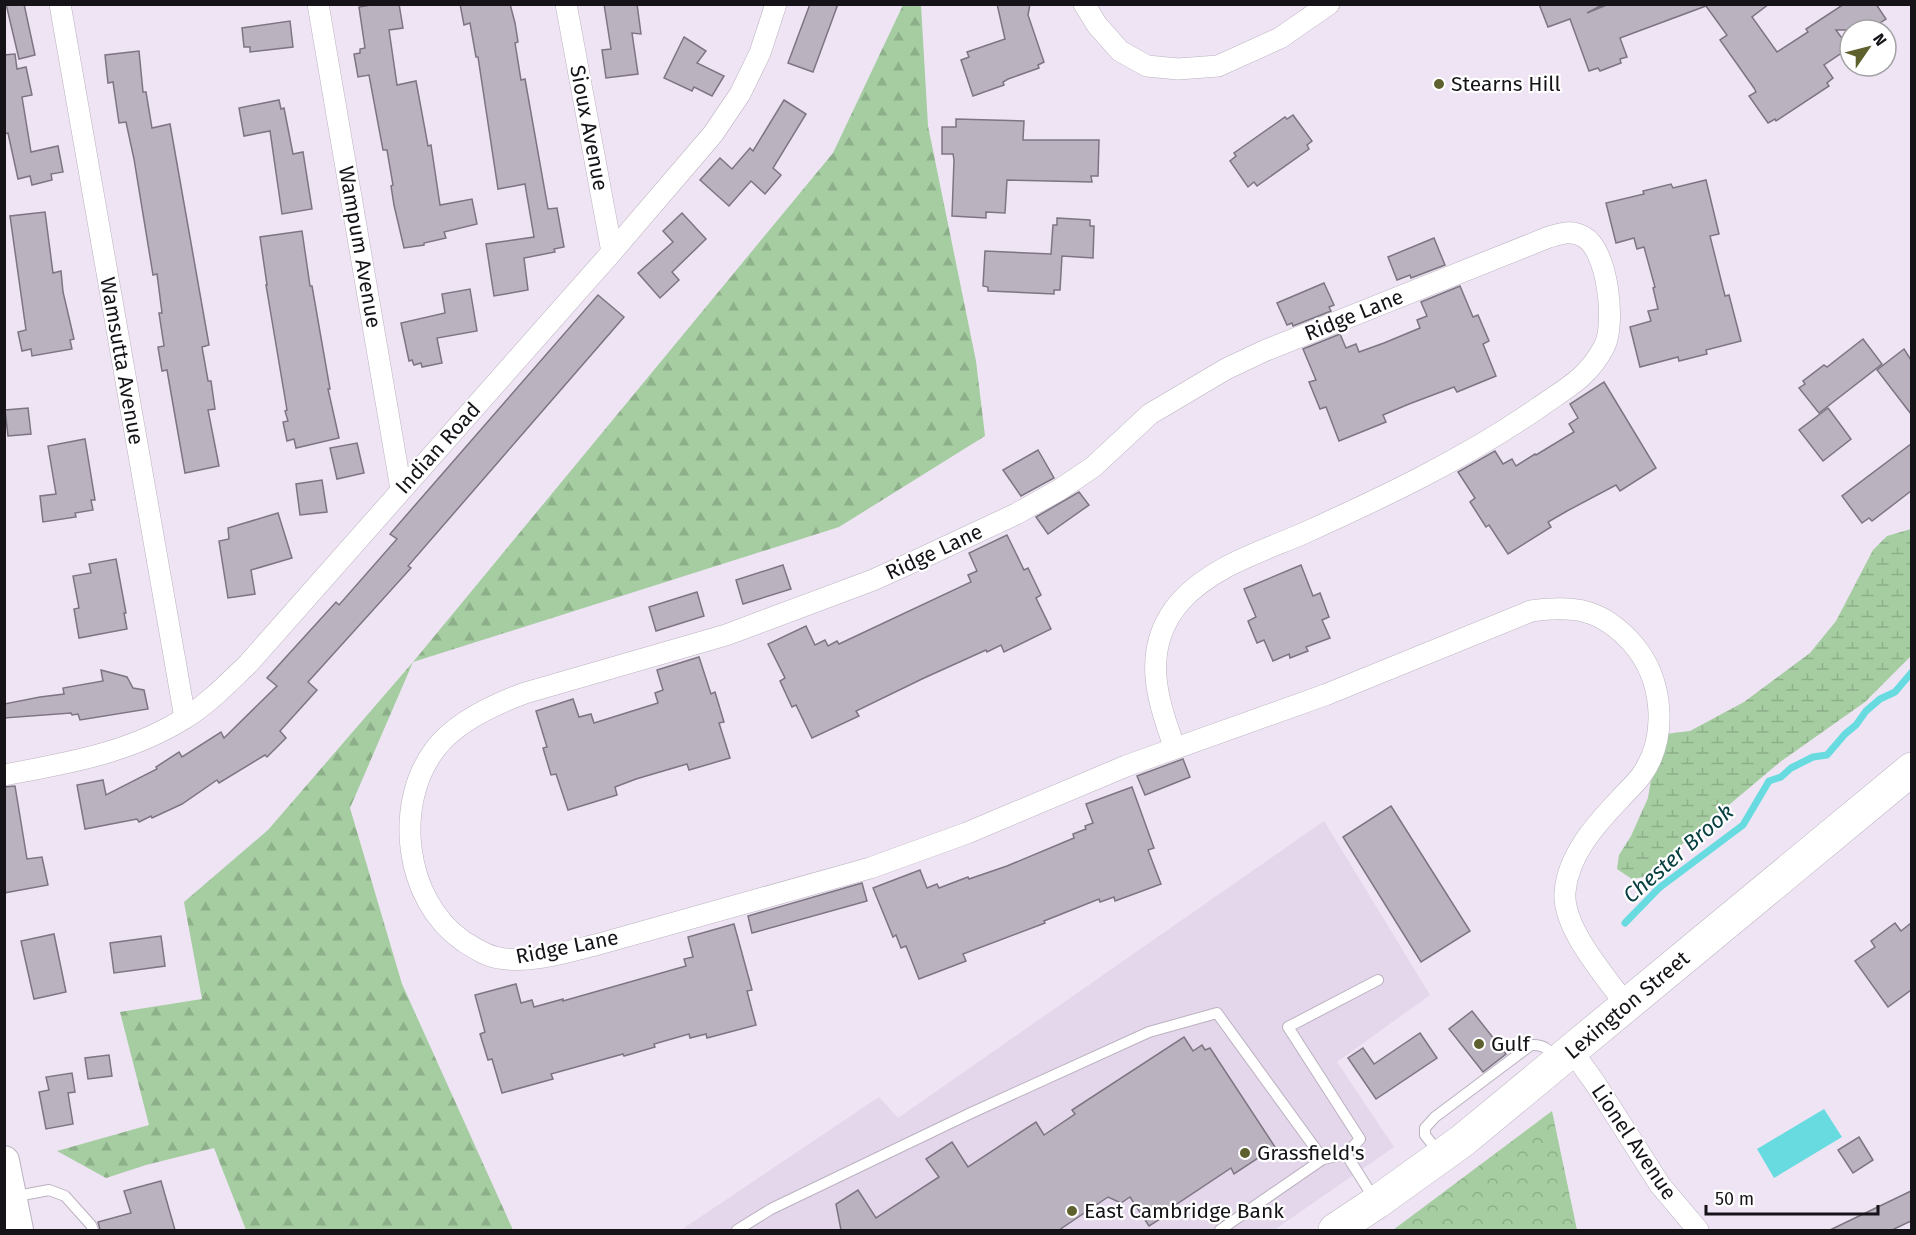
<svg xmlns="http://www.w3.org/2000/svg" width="1916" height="1235" font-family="'Fira Sans',sans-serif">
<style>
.built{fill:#e4d6eb}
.forest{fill:url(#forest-firs)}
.wetland{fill:url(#wetland-marsh)}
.park{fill:url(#park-crowns)}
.water{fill:#68dbe1}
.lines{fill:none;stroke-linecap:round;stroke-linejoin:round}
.stream{stroke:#68dbe1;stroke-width:7}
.building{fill:#bbb2c0;stroke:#7d7582;stroke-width:1.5}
.lane-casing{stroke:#bbb2c0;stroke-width:12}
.street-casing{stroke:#bbb2c0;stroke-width:22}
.secondary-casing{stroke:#bbb2c0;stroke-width:32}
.primary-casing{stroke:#bbb2c0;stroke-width:34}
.lane{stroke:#fff;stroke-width:10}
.street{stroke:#fff;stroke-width:21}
.secondary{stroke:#fff;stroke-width:30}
.primary{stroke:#fff;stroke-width:33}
.poi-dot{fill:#5e602d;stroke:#fff;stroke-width:2}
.labels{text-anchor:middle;stroke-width:4.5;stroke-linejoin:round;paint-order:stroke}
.poi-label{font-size:21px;fill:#161318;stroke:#fff;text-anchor:start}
.street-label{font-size:21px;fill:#161318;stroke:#fff}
.water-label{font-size:22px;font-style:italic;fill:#084042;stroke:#fff}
</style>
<defs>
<pattern id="forest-firs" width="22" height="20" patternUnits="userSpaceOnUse" patternTransform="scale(1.5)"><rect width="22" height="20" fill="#a5cda1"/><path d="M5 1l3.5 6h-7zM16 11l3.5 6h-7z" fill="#8daf8a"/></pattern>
<pattern id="wetland-marsh" width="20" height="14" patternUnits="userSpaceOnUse" patternTransform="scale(1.5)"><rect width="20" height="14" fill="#a5cda1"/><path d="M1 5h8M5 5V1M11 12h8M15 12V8" fill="none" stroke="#8daf8a"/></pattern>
<pattern id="park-crowns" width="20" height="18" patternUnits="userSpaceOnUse" patternTransform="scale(1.5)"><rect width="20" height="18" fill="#a5cda1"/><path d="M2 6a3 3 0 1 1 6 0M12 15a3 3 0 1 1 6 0" fill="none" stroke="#8daf8a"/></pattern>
</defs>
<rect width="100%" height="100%" fill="#eee4f3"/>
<polygon class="built" points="1324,821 1430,995 1337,1062 1394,1147 1274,1230 681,1230 879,1097 898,1118"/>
<polygon class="forest" points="903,5 921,5 928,126 976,361 985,436 839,527 413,662 350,808 402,984 513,1230 246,1230 214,1148 146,1165 106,1178 57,1151 149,1125 120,1012 202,999 184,902 268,830 413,662 833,153"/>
<polygon class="wetland" points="1911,529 1911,656 1865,702 1780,762 1643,877 1632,879 1617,869 1619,855 1631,836 1648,798 1656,750 1665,734 1690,731 1744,702 1810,653 1836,621 1873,550 1887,536"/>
<polygon class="park" points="1552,1111 1577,1230 1393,1230"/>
<polygon class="water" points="1824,1109 1842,1137 1774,1178 1757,1149"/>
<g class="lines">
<polyline class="stream" points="1625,923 1659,888 1743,825 1769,781 1781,777 1791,768 1813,757 1827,755 1845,734 1856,725 1866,711 1880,699 1895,692 1912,672"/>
</g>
<g class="building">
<polygon points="6,4 24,4 35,55 19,59"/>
<polygon points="377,4 399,4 403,28 389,30 397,85 416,81 428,146 431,145 440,205 472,199 477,224 444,232 446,238 424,243 424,245 404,248 394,205 391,186 393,185 387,150 383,150 369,75 358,77 354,54 360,53 360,49 365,48 359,7"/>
<polygon points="460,4 510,4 515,23 518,42 515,43 521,80 525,79 548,209 557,208 564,247 554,249 555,252 524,258 528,290 494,296 486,244 534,237 525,184 498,189 478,57 476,57 470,23 464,25"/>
<polygon points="604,4 637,4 641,34 632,33 638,74 606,78 602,50 611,49"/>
<polygon points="810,4 838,4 813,72 788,63"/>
<polygon points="997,4 1030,4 1028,15 1044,62 1038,65 1039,68 1008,79 1003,82 1004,85 973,96 961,60 969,57 967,52 1005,39"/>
<polygon points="1539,4 1604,4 1587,13 1609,4 1769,4 1752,17 1777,52 1808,32 1806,29 1844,4 1876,4 1886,19 1880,23 1885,30 1836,30 1849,48 1824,65 1833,78 1827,83 1829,86 1776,121 1775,119 1768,123 1749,96 1756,92 1754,88 1720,40 1727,35 1706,6 1620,38 1627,57 1620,59 1621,63 1600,71 1598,68 1589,71 1570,19 1548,27"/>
<polygon points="290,21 293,47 250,52 250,47 244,47 242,28"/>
<polygon points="684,37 706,51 697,63 724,76 712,96 694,87 692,91 664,78"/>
<polygon points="139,51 143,92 146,92 152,128 170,124 209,345 202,347 208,381 211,381 215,409 208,410 219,466 185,473 167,370 162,371 158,347 164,346 159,313 162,313 157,274 153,275 134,159 126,122 119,123 113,82 108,83 105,55"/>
<polygon points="15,54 17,69 26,67 32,95 22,97 31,152 58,146 63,172 51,174 52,180 32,185 30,176 18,179 8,133 4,134 4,55"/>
<polygon points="279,100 281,109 284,108 293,154 303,152 312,209 282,214 270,131 244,136 239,108"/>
<polygon points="784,100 806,114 773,168 781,175 765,194 751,181 729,206 700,180 720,158 732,169 750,148 753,151"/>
<polygon points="1293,115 1312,141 1307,145 1309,149 1257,186 1254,182 1248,187 1230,161 1236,156 1234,153 1285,117 1287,119"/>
<polygon points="956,119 1024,121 1023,140 1099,140 1098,176 1091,176 1092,182 1007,180 1005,213 986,212 986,218 952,216 954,160 953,154 942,154 942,127 956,127"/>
<polygon points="1706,180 1719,234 1710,236 1725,296 1729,295 1741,341 1706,350 1707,354 1679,361 1678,357 1640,367 1630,327 1651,321 1648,311 1658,309 1653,288 1655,287 1644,247 1637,249 1634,238 1616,243 1606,203 1644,194 1643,191 1671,184 1673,188"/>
<polygon points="45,212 53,273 61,271 63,292 74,339 70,340 72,349 32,356 31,349 22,351 18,332 26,330 10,216"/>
<polygon points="682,213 706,239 672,272 679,280 660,298 638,273 673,242 663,231"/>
<polygon points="1057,218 1090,220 1090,226 1094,226 1093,258 1062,256 1060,290 1054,290 1054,294 988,291 988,287 983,286 985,251 1051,254 1053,225 1057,225"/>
<polygon points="302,231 310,286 312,286 330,389 328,389 339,438 296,448 294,439 287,441 283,422 288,421 285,411 287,410 266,285 267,285 260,237"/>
<polygon points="1434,238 1445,265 1411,278 1410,275 1397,280 1388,257"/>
<polygon points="1324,283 1334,305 1329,307 1331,311 1293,326 1292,323 1287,325 1277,303"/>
<polygon points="1460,286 1473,317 1478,315 1489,341 1483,344 1496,376 1457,392 1454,387 1409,404 1383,415 1386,422 1339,441 1326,407 1320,409 1309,382 1316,380 1303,349 1340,334 1346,348 1356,344 1359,352 1384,343 1420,328 1417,320 1427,316 1421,302"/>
<polygon points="470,289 477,331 437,338 442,363 422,367 421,363 414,365 412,360 409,361 401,323 445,313 442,294"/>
<polygon points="598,295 624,317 408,566 411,568 308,682 317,690 280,731 286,738 267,757 265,755 219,783 217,780 182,804 152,818 151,816 139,822 137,819 85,829 77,785 103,780 106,795 157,769 156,767 179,752 182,757 221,732 224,738 277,686 267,678 336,602 339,605 397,539 390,534"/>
<polygon points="1863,339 1882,364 1819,413 1799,388 1805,384 1803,381 1824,365 1827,367"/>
<polygon points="1904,349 1911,360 1911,414 1877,370"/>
<polygon points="1604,382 1656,468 1620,491 1616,485 1567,511 1548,522 1551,527 1508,554 1489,525 1486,527 1470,502 1475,498 1458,472 1495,451 1503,464 1512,459 1516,466 1535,454 1536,455 1574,432 1569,424 1578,418 1570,404"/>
<polygon points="28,408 31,434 8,436 5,410"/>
<polygon points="1828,408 1851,439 1823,461 1799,430"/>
<polygon points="85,439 95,500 91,500 93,510 75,513 76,517 43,522 40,496 56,494 48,446"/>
<polygon points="357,443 364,473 337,479 330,448"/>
<polygon points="1911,444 1911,491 1872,521 1869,518 1862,523 1842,496"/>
<polygon points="1038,450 1054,478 1021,496 1003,470"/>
<polygon points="322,480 327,512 300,515 296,484"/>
<polygon points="1079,492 1089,505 1048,534 1036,517"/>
<polygon points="278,513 292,558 251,570 255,594 228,598 219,541 229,539 228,528"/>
<polygon points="1007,535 1024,570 1028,568 1041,595 1036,598 1051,629 1004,652 1001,645 987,652 986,650 924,678 856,711 859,716 812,738 796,705 792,707 780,681 785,678 768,644 806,626 815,645 825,640 828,646 837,641 839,644 971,582 968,575 977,571 969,553"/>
<polygon points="116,559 126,613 124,613 127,629 79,638 74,609 79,608 73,576 91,573 89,564"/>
<polygon points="783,565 791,589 743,604 736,580"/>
<polygon points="1301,565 1313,596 1320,593 1329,617 1322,620 1330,638 1306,647 1308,651 1290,658 1289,654 1273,661 1264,640 1257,643 1248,621 1256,617 1244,589"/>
<polygon points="697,592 704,616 656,631 649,607"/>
<polygon points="699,657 711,694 715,692 724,722 719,723 730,758 689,770 687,764 636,779 615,787 617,795 568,810 556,774 551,775 543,748 547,747 536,711 573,699 579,717 591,714 594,723 658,703 655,693 663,690 657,670"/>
<polygon points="101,670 127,677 133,688 144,690 148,709 80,720 78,714 72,715 71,713 4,718 4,704 40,697 64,694 63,688 103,681"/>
<polygon points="1183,759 1190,777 1145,795 1137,776"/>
<polygon points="15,786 27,859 42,857 48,885 4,893 4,787"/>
<polygon points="1132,787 1154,848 1148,850 1161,884 1115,901 1114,897 1100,902 1099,899 1044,921 1045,923 963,954 966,961 919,979 906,946 901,948 896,935 893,937 873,888 920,870 927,888 937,884 939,888 968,877 969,879 1007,866 1074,838 1073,834 1086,829 1085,826 1093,823 1086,804"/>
<polygon points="1391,806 1470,931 1421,962 1343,837"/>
<polygon points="862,883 867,901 752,933 748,916"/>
<polygon points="1895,923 1901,931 1911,923 1911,990 1888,1007 1855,961 1875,947 1871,941"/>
<polygon points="734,924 752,990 747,991 756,1025 707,1038 706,1034 690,1038 689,1034 654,1044 655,1047 624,1056 623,1054 551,1074 553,1079 502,1093 492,1059 488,1060 480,1034 485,1032 475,995 516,984 521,1003 532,1000 534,1007 563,999 563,1001 686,966 684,959 693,957 688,937"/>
<polygon points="54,934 66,992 34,999 21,941"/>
<polygon points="161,936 165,966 114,973 110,943"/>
<polygon points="1472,1011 1506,1054 1483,1072 1449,1029"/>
<polygon points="1420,1033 1437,1058 1376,1099 1348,1058 1363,1048 1374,1064"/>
<polygon points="1184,1037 1193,1051 1202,1045 1205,1050 1210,1048 1275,1147 1234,1174 1231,1168 1174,1206 1176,1209 1149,1226 1130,1197 1121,1203 1108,1197 1059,1230 841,1230 836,1204 858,1190 876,1218 939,1177 926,1159 952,1142 968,1167 1036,1122 1044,1135 1075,1114 1072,1110"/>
<polygon points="109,1055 112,1076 88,1079 85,1058"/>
<polygon points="72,1073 75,1092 68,1093 73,1124 46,1129 39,1092 49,1090 46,1077"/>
<polygon points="1859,1137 1873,1160 1853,1173 1838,1150"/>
<polygon points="161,1181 175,1230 100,1230 98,1222 131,1213 124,1191"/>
<polygon points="1911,1191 1911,1221 1892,1230 1830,1230"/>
</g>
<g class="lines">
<defs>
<g id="lane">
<path d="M1439,1153L1425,1135V1128L1435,1117L1531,1045C1543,1044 1548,1049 1555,1058"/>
<polyline points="1346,1154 1360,1139 1288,1027 1378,980"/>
<polyline points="12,1197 49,1190 65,1196 91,1225 93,1230"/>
<polyline points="737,1230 771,1209 971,1113 1149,1032 1217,1013 1323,1159 1346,1154 1375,1200"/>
<polyline points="1220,1230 1323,1159"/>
</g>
<g id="street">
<polyline points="60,4 185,718"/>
<polyline points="318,4 401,489"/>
<polyline points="566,4 612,252"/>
<polyline points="1084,4 1097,25 1120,51 1147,66 1178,69 1218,66 1280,38 1329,4"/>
<path d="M1175,748C1156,699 1141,647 1180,602C1211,567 1260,552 1302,534C1384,497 1464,459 1538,408C1566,388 1587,379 1604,347C1616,325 1608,250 1584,237C1572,230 1563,233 1549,237L1264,351L1226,369L1150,414L1093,467L1059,490L1016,514L924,557L873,580L726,635L525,693C495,704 457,721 436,748C393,803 404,900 463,941C474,948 486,956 499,958C529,964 570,951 599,944L870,868L967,833L1126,766L1325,695L1531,611C1575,605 1602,609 1633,644C1663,679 1669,737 1641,776C1635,784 1627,791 1620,799C1596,824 1568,855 1565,892C1562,928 1606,977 1627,1006"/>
<path d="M4,775C67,763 130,753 185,718C208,704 228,683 248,664L612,252L713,134L740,94L760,53L776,4"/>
<polyline points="1572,1051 1595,1083 1660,1185 1698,1230"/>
</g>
<polyline id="secondary" points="4,1161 18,1230"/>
<polyline id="primary" points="1335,1230 1377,1202 1462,1141 1912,769"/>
</defs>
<use href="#lane" class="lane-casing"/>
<use href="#street" class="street-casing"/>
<use href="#secondary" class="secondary-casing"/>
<use href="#primary" class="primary-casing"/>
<use href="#lane" class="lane"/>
<use href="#street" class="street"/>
<use href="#secondary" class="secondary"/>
<use href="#primary" class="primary"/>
</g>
<g class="poi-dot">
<circle cx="1439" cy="84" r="6"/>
<circle cx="1479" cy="1044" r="6"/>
<circle cx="1245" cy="1153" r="6"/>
<circle cx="1072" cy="1211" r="6"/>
</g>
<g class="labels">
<g class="poi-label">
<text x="1451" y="91">Stearns Hill</text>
<text x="1491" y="1051">Gulf</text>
<text x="1257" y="1160">Grassfield's</text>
<text x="1084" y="1218">East Cambridge Bank</text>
</g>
<g class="street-label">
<text transform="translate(589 128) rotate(79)" y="7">Sioux Avenue</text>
<text transform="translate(360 247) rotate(80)" y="7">Wampum Avenue</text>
<text transform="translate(1354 315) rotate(-22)" y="7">Ridge Lane</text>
<text transform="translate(122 361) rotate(80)" y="7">Wamsutta Avenue</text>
<text transform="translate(438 448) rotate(-48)" y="7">Indian Road</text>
<text transform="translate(934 552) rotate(-25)" y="7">Ridge Lane</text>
<text transform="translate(567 947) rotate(-11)" y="7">Ridge Lane</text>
<text transform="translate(1627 1005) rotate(-40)" y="7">Lexington Street</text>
<text transform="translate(1634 1142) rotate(56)" y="7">Lionel Avenue</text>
</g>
<g class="water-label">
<text transform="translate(1678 853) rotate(-41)" y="8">Chester Brook</text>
</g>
</g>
<rect width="1916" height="1235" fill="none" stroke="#161318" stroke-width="12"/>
<g transform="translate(1868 48) rotate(55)"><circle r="28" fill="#ffffff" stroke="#a2a1a3" stroke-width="1.5"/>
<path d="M0-4.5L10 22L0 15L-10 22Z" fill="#5e602d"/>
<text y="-9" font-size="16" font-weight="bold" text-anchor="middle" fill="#161318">N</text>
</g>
<path d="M1706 1205v9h172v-9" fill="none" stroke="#161318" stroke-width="3"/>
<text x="1715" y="1205" font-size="18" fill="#161318" stroke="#ffffff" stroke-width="4.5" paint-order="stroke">50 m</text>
</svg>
